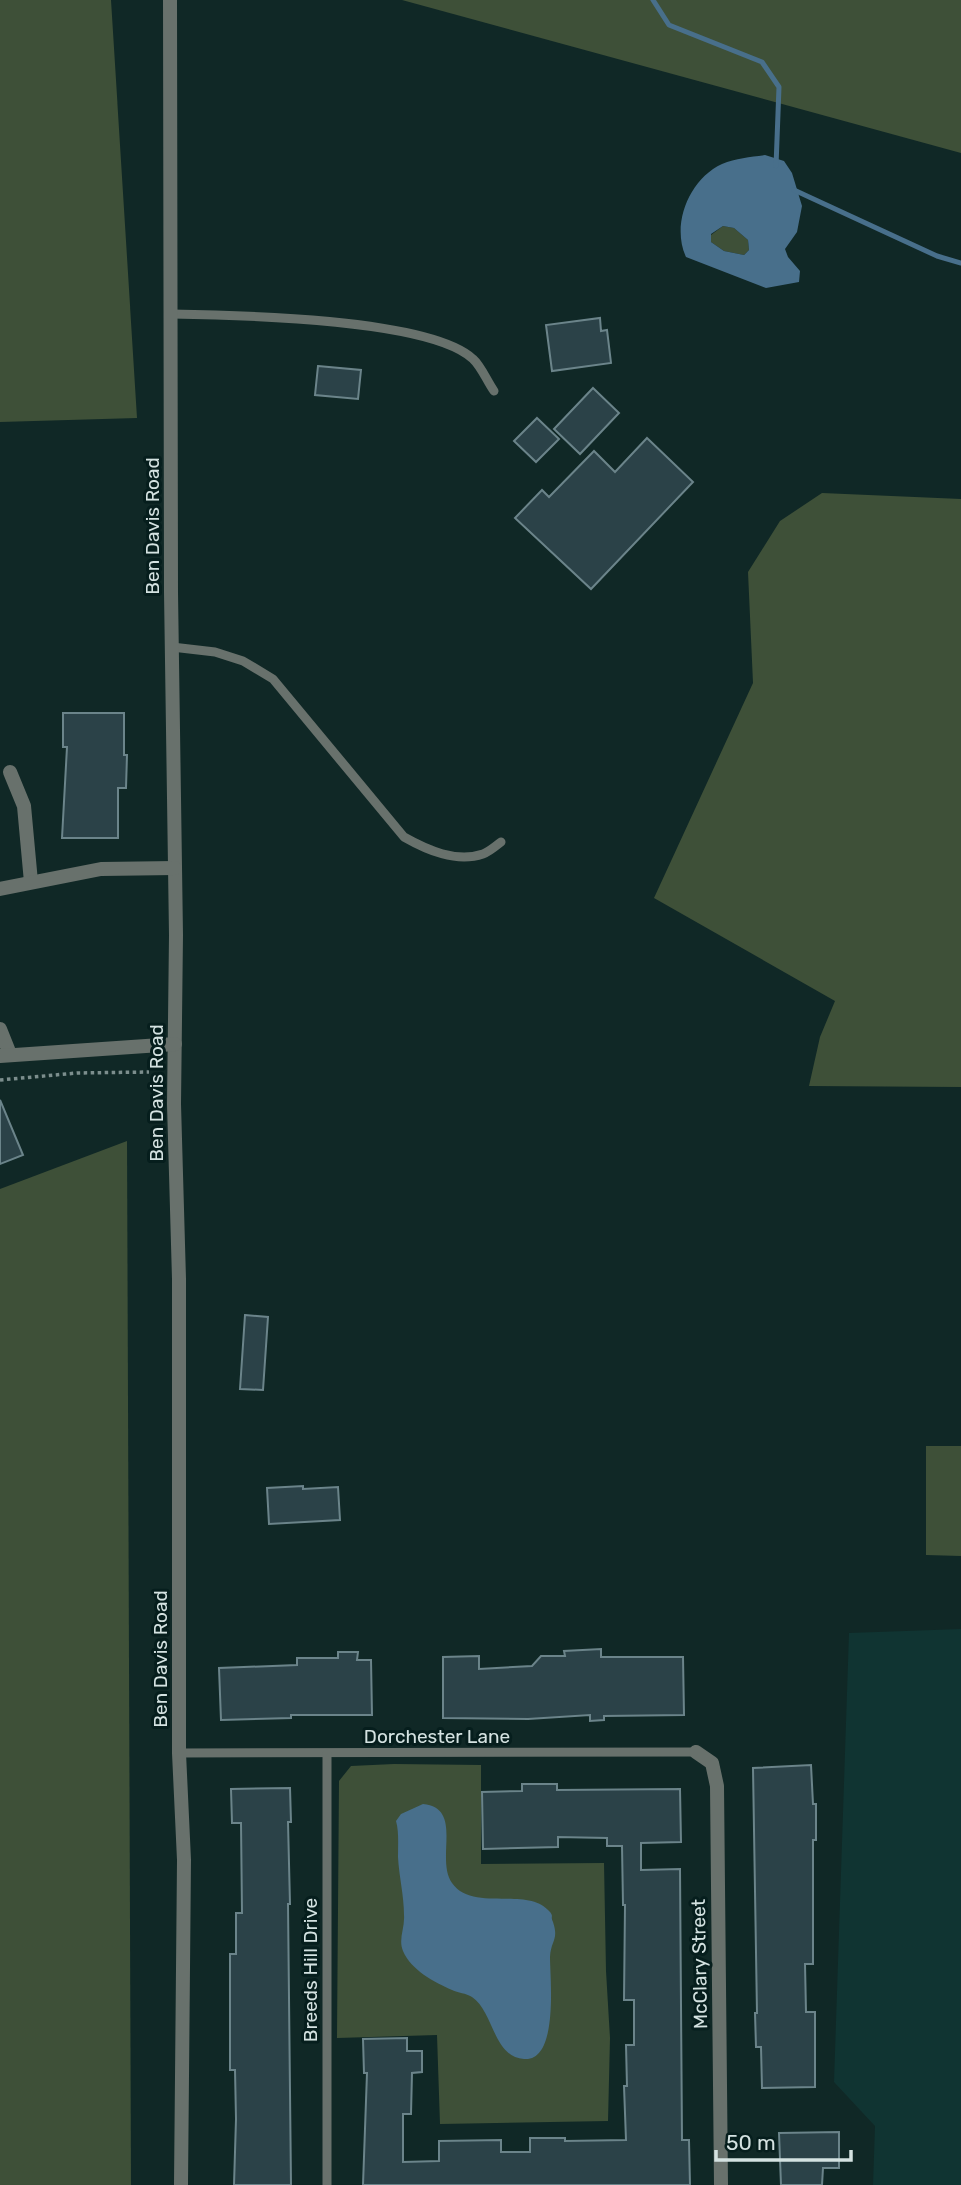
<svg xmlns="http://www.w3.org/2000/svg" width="961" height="2185" font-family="Rubik,sans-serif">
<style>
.built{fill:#103432}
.green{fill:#3e5038}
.water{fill:#486f8b;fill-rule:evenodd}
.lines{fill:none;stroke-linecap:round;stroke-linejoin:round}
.stream{stroke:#486f8b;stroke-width:5}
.building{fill:#2b4248;stroke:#6b848a;stroke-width:2}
.path{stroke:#7c8e8d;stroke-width:3.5;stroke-dasharray:3.5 3.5;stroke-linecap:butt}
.lane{stroke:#68716c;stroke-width:9}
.street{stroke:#68716c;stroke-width:14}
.labels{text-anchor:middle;stroke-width:6;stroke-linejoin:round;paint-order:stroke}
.street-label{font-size:19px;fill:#d4e2e1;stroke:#061e1d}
</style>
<rect width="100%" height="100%" fill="#102826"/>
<polygon class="built" points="961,1629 961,2185 873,2185 875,2126 834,2082 849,1633"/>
<g class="green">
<polygon points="0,0 111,0 137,418 0,422"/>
<polygon points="402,0 961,0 961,153"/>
<polygon points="723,226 734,228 748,240 749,250 744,255 724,251 711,242 711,235"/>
<polygon points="822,493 961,499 961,1087 809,1086 820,1037 835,1001 654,898 753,683 748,572 780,521"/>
<polygon points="127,1141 131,2185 0,2185 0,1189"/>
<polygon points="926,1446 961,1446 961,1556 926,1555"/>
<polygon points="394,1764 481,1765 481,1864 604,1863 606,1971 610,2038 608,2121 440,2124 437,2035 337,2038 339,1781 351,1766"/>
</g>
<g class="water">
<path d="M765,155L784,161L792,173L802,206L797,232L785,249L788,257L800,271L799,282L766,288L686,257C671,225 689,179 722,164C736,158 751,157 765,155ZM723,226L734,228L748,240L749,250L744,255L724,251L711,242V234Z"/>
<path d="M423,1804C464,1808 435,1859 452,1883C473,1913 528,1885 550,1912C554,1917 550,1916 553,1922C559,1940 551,1940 550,1957C550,1978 559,2062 524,2059C493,2057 494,2012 472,1997C466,1993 458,1993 452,1990C434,1982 411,1970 403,1951C398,1939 405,1928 404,1915C404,1896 399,1876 398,1857C398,1845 399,1831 396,1821L401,1814Z"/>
</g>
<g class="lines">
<g class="stream">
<polyline points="653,0 669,25 762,62 779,87 776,166"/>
<polyline points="794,190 937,256 961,263"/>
</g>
</g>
<g class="building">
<polygon points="600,318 601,331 607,330 611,363 552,371 546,325"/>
<polygon points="318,366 361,370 358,399 315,395"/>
<polygon points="593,388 619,413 580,454 554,429"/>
<polygon points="537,418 559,439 536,462 514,441"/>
<polygon points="647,438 693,482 591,589 515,518 542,490 549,497 594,451 615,472"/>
<polygon points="63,713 124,713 124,755 127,755 126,788 118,788 118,838 62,838 67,747 63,747"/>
<polygon points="0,1100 23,1155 0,1164"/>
<polygon points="245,1315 268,1317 263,1390 240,1389"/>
<polygon points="303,1486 303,1489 338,1487 340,1520 269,1524 267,1488"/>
<polygon points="601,1649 601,1657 683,1657 684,1715 604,1716 604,1720 590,1721 590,1715 528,1719 443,1718 443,1657 479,1656 479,1669 532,1666 541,1656 565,1656 564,1651"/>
<polygon points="338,1652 358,1652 357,1660 371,1660 372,1715 291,1715 291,1718 221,1720 219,1668 297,1665 297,1658 338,1658"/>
<polygon points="811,1765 813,1804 816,1804 816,1840 813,1840 813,1964 805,1964 806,2012 815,2012 815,2087 762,2088 761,2047 756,2047 755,2013 757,2013 753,1768"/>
<polygon points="522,1784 557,1784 557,1790 680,1789 681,1842 641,1843 641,1870 680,1869 682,2140 689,2140 690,2185 363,2185 367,2073 364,2073 363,2039 407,2038 407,2051 422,2051 422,2072 412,2073 411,2114 403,2114 403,2162 439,2161 439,2141 501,2140 501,2152 530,2152 530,2138 565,2138 565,2141 626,2140 624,2086 627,2086 626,2045 634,2045 634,2000 624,2000 625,1905 623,1905 622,1846 607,1846 607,1838 558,1837 558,1847 483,1849 482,1792 522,1791"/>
<polygon points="290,1788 291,1822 288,1822 290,1904 288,1904 291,2185 234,2185 236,2119 235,2070 230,2070 230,1954 236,1954 236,1913 242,1913 241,1823 232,1823 231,1789"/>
<polygon points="839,2132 839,2168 823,2168 822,2185 781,2185 779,2133"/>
</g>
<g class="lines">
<polyline class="path" points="0,1080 77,1073 149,1072"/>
<g class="lane">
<path d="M171,314C234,315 429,318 473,359C481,366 487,381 494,391"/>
<path d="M172,647L215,652L243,661L273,679L404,837C427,850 456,863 483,854C489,852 496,846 501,842"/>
<polyline points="179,1753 696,1752"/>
<polyline points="327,1754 327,2185"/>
</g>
<g class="street">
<polyline points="170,0 171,592 176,935 174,1104 179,1279 179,1753 184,1860 181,2185"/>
<polyline points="10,772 24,806 31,882"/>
<polyline points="0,889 101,869 175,868"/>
<polyline points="0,1029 10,1054"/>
<polyline points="0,1056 175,1044"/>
<polyline points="696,1752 712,1763 717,1786 721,2185"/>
</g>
</g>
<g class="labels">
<g class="street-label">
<text transform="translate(152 526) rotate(-90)" y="7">Ben Davis Road</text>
<text transform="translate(156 1093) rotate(-90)" y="7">Ben Davis Road</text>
<text transform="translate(160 1659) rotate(-90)" y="7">Ben Davis Road</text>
<text x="437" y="1743">Dorchester Lane</text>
<text transform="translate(699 1964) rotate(-91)" y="7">McClary Street</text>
<text transform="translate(310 1970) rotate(-90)" y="7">Breeds Hill Drive</text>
</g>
</g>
<path d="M716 2150v10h135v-10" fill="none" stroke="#d4e2e1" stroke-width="3.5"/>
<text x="726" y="2150" font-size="21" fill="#d4e2e1" stroke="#061e1d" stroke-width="5" paint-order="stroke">50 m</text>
</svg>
